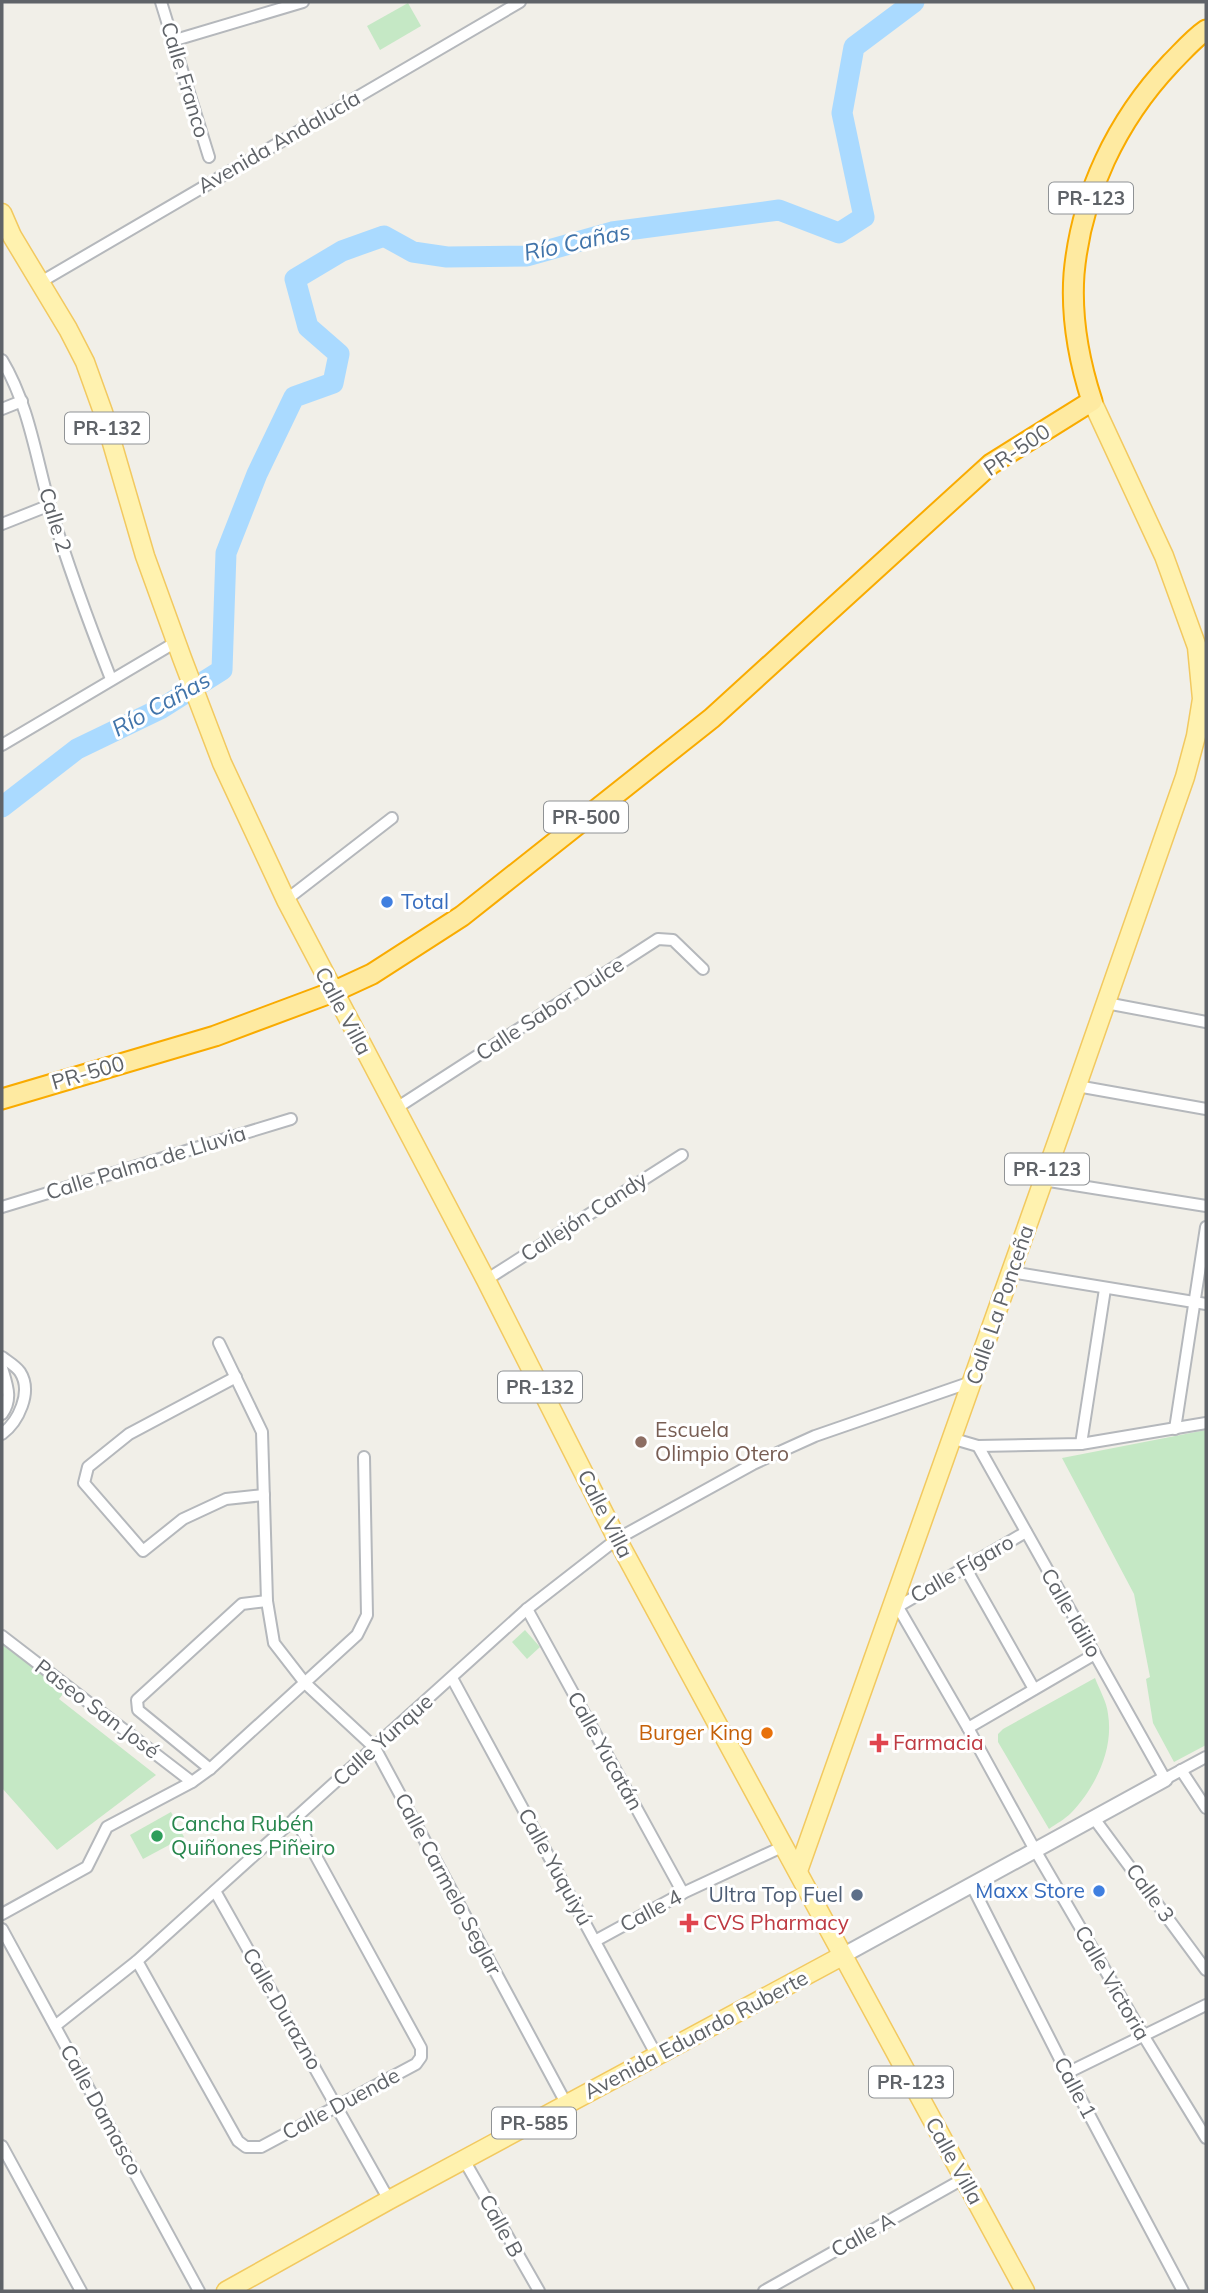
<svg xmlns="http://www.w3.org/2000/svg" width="1208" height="2293" font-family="Mulish,sans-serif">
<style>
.green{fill:#c5e8c5}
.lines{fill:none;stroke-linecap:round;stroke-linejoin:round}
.river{stroke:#aadaff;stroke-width:21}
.minor-casing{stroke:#b5b8bc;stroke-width:14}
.tertiary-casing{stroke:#b5b8bc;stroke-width:18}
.primary-casing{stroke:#f2c960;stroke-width:21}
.trunk-casing{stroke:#f9ab00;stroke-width:23}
.minor{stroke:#fff;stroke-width:10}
.tertiary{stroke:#fff;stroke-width:14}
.primary{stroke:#fff2af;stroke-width:18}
.trunk{stroke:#feeaa1;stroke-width:19}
.shop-dot{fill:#3f7fe0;stroke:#fff;stroke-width:2.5}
.education-dot{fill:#8d6e63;stroke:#fff;stroke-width:2.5}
.food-dot{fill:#e8710a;stroke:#fff;stroke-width:2.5}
.health-dot{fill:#e0444e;stroke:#fff;stroke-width:2.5}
.leisure-dot{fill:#2e9e5b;stroke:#fff;stroke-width:2.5}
.service-dot{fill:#5c6f8a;stroke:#fff;stroke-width:2.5}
.labels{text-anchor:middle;stroke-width:6;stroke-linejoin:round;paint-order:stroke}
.shield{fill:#fff;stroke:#8f9295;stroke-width:2}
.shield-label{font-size:19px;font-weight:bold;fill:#5f6368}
.street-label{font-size:21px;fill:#5f6368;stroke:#fff}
.shop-label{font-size:21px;fill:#366cbe;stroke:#fff;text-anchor:start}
.education-label{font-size:21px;fill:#785e54;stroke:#fff;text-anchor:start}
.food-label{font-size:21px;fill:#c56008;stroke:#fff;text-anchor:end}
.health-label{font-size:21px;fill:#be3a42;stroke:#fff;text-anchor:start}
.leisure-label{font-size:21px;fill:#27864d;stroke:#fff;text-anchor:start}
.service-label{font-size:21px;fill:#4e5e75;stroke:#fff;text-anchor:end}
.water-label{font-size:23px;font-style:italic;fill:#4174aa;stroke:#fff}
</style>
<rect width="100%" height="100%" fill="#f1efe8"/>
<g class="green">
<polygon points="408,3 421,26 380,50 367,26"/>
<polygon points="1206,1430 1206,1745 1174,1762 1153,1723 1146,1679 1150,1677 1134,1594 1062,1458"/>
<polygon points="525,1630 540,1647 527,1659 512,1642"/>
<polygon points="2,1640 66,1690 59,1699 156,1775 57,1850 2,1788"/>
<path d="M1095,1678C1099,1689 1107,1702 1108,1714C1114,1750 1095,1788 1071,1813C1065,1819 1056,1824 1049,1829L998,1742V1734L1003,1729Z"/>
<polygon points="171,1812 184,1837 143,1859 130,1835"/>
</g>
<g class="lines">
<polyline class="river" points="2,807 77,749 162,708 222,670 226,553 257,474 294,397 333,383 339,354 308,327 295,279 342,251 384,236 413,252 447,257 527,256 612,232 779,210 839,233 864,217 842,113 854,47 914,2"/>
<defs>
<g id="minor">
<polyline points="161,2 209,157"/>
<polyline points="172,41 303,2"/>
<polyline points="39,283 520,2"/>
<path d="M2,360C29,405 36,458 50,507C68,566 89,623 111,679"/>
<polyline points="2,409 22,401"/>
<polyline points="2,524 50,505"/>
<polyline points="2,745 176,642"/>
<polyline points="286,900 392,818"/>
<polyline points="1106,1003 1206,1022"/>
<polyline points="1077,1086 1206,1109"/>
<polyline points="395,1109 658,939 673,940 703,969"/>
<polyline points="1043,1180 1206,1206"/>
<polyline points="2,1207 291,1119"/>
<polyline points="1011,1272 1206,1304"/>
<polyline points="486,1280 682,1155"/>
<polyline points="219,1343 262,1432 267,1601 274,1643 305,1683 375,1748 567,2105"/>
<path d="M2,1357C7,1361 16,1366 20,1372C33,1392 18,1422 2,1434"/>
<path d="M2,1368C7,1385 13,1399 2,1414"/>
<polyline points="236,1377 129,1434 88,1467 84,1483 143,1551 183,1519 226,1499 264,1495"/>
<polyline points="1175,1429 1206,1227"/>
<polyline points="954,1439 978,1446 1081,1444 1206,1423"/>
<polyline points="1081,1444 1105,1289"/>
<polyline points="978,1446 1165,1779 1206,1757"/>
<polyline points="965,1567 1034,1689"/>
<polyline points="895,1602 968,1728 1035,1850 1143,2035 1206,2138"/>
<polyline points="899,1606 1026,1532"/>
<polyline points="527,1609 683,1893"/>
<polyline points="2,1636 192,1782"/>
<polyline points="452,1678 657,2056"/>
<polyline points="968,1728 1095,1654"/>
<polyline points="210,1769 138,1710 137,1700 242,1604 267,1601"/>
<polyline points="1181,1770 1206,1808"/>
<polyline points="1093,1817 1206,1970"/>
<polyline points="971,1884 1067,2073 1183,2291"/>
<polyline points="215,1891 389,2200"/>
<polyline points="2,1914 87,1867 107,1827 192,1782 210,1769 357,1635 367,1615 364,1457"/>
<polyline points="2,1929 199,2291"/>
<polyline points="595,1941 683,1893 784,1846"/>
<polyline points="137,1961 238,2141 246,2147 261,2147 416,2064 421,2057 421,2048 295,1818"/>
<polyline points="55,2026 137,1961 527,1609 617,1539 753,1464 815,1436 974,1381"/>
<polyline points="1067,2073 1206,2005"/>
<polyline points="2,2146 81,2291"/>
<polyline points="464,2160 539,2291"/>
<polyline points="764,2291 963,2179"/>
</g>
<polyline id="tertiary" points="842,1956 1165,1779"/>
<g id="primary">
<polyline points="2,213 12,236 68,329 85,362 103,412 145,556 182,658 222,763 286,900 486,1280 617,1539 1025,2291"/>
<path d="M798,1871C930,1507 1057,1142 1185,777L1196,736L1202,699L1197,647L1164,556L1092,401"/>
<polyline points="226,2291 389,2200 842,1956"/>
</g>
<path id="trunk" d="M2,1099L215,1036L333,992L372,974L462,916L712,718L991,464L1092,401C1079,361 1071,316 1074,274C1081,195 1117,120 1171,63C1183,51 1193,39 1206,30"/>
</defs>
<use href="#minor" class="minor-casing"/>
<use href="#tertiary" class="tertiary-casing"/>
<use href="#primary" class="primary-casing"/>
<use href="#trunk" class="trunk-casing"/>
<use href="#minor" class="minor"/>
<use href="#tertiary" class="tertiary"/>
<use href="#primary" class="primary"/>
<use href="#trunk" class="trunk"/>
</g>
<g class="shop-dot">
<circle cx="387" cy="902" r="7"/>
<circle cx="1099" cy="1891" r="7"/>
</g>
<circle class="education-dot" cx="641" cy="1442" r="7"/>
<circle class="food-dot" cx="767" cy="1733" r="7"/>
<g class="health-dot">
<path d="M875.5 1732.5h7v7h7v7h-7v7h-7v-7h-7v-7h7z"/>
<path d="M685.5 1912.5h7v7h7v7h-7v7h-7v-7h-7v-7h7z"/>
</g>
<circle class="leisure-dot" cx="157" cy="1836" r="7"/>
<circle class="service-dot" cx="857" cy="1895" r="7"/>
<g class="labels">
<g class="shield">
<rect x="1049" y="182.5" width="84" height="31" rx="5"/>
<rect x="65" y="412.5" width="84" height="31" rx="5"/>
<rect x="544" y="801.5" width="84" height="31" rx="5"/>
<rect x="1005" y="1153.5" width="84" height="31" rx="5"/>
<rect x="498" y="1371.5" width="84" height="31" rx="5"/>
<rect x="869" y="2066.5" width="84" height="31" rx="5"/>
<rect x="492" y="2107.5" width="84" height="31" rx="5"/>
</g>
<g class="shield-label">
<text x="1091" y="205">PR-123</text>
<text x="107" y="435">PR-132</text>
<text x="586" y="824">PR-500</text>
<text x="1047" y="1176">PR-123</text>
<text x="540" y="1394">PR-132</text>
<text x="911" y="2089">PR-123</text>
<text x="534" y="2130">PR-585</text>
</g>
<g class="street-label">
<text transform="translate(185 80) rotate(73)" y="7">Calle Franco</text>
<text transform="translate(279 142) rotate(-30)" y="7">Avenida Andalucía</text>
<text transform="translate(1017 450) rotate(-34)" y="7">PR-500</text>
<text transform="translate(55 520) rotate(73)" y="7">Calle 2</text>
<text transform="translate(550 1009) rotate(-33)" y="7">Calle Sabor Dulce</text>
<text transform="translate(343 1011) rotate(62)" y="7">Calle Villa</text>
<text transform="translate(88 1073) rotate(-16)" y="7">PR-500</text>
<text transform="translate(146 1163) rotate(-17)" y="7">Calle Palma de Lluvia</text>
<text transform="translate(584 1217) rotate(-33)" y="7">Callejón Candy</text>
<text transform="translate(1000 1305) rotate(-71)" y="7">Calle La Ponceña</text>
<text transform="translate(605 1514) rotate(63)" y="7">Calle Villa</text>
<text transform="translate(962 1569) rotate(-30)" y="7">Calle Fígaro</text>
<text transform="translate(1071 1613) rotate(60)" y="7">Calle Idilio</text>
<text transform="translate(97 1709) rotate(37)" y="7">Paseo San José</text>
<text transform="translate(383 1740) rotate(-42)" y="7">Calle Yunque</text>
<text transform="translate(605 1751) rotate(61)" y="7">Calle Yucatán</text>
<text transform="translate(555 1867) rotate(61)" y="7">Calle Yuquiyú</text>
<text transform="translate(448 1884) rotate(62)" y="7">Calle Carmelo Seglar</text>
<text transform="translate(1150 1893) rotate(54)" y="7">Calle 3</text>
<text transform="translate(651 1911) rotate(-28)" y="7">Calle 4</text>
<text transform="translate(1112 1983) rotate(60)" y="7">Calle Victoria</text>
<text transform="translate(282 2009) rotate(60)" y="7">Calle Durazno</text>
<text transform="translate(696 2035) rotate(-28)" y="7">Avenida Eduardo Ruberte</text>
<text transform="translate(1075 2088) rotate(62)" y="7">Calle 1</text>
<text transform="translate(341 2104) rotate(-28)" y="7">Calle Duende</text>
<text transform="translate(101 2110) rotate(61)" y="7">Calle Damasco</text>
<text transform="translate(954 2161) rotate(61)" y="7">Calle Villa</text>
<text transform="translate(501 2226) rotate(61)" y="7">Calle B</text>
<text transform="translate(863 2235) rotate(-29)" y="7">Calle A</text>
</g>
<g class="shop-label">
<text x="401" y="909">Total</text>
<text x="1085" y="1898" text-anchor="end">Maxx Store</text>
</g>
<g class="education-label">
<text x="655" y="1437">Escuela<tspan x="655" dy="24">Olimpio Otero</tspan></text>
</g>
<g class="food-label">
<text x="753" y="1740">Burger King</text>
</g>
<g class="health-label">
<text x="893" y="1750">Farmacia</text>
<text x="703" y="1930">CVS Pharmacy</text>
</g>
<g class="leisure-label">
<text x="171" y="1831">Cancha Rubén<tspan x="171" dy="24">Quiñones Piñeiro</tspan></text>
</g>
<g class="service-label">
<text x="843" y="1902">Ultra Top Fuel</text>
</g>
<g class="water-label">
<text transform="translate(577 242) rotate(-12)" y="8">Río Cañas</text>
<text transform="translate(161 704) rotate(-29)" y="8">Río Cañas</text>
</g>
</g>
<rect width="1208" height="2293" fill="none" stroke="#5f6368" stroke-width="7"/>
</svg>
